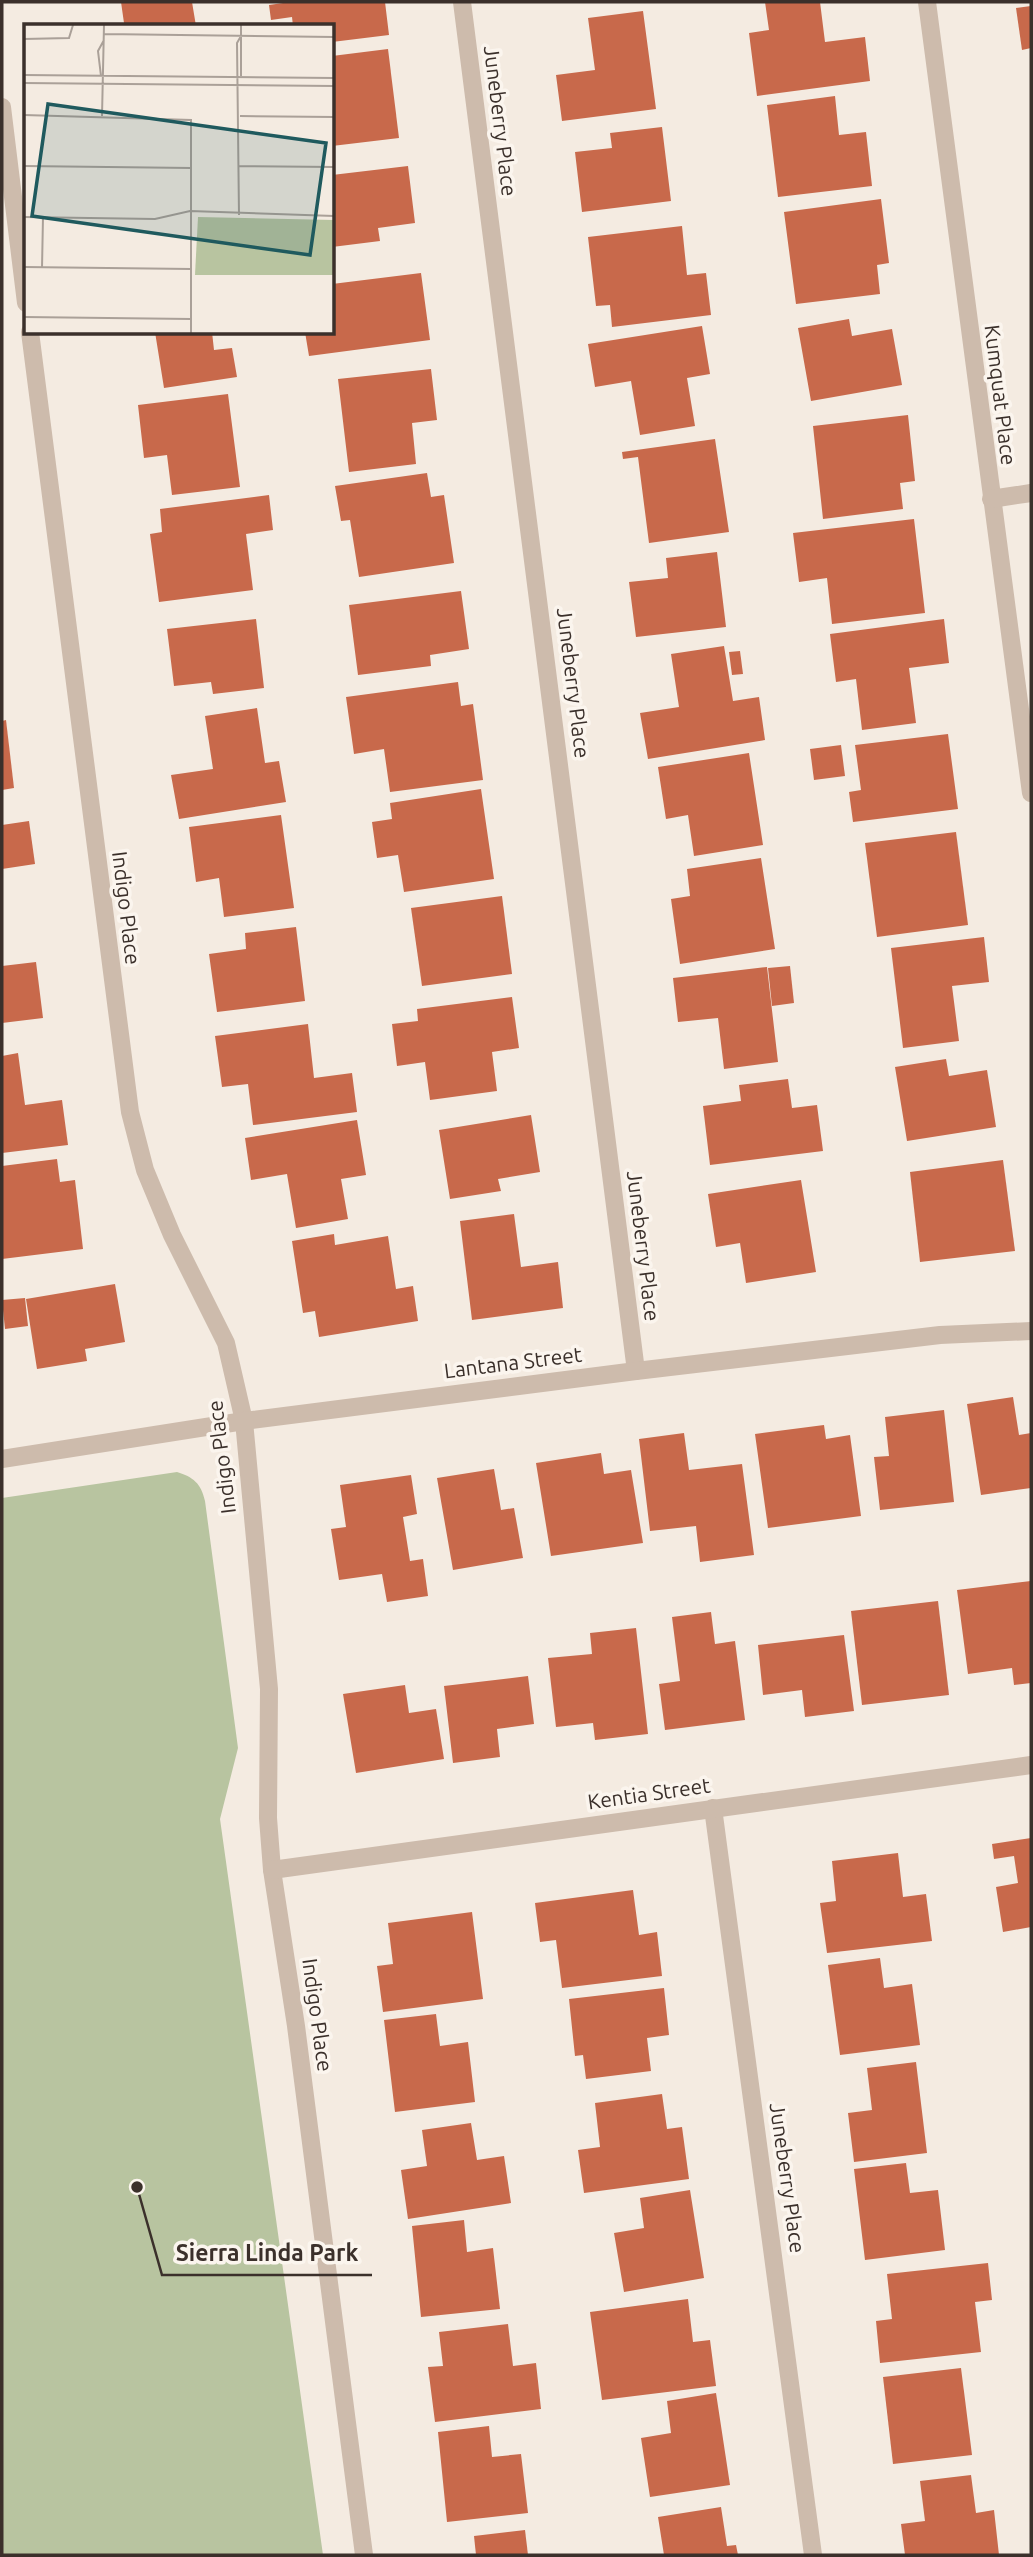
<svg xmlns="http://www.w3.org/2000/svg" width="1033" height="2557" font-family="Ubuntu,sans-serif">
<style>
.green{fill:#b8c4a0}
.building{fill:#c8694b}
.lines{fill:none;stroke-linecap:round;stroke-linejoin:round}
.street{stroke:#cdbbac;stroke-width:18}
.labels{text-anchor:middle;stroke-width:7;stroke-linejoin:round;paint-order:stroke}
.street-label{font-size:21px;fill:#3b302b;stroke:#fbf5ee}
.inset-road{fill:none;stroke:#aaa098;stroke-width:2}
.view{fill:#1f5a5e;fill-opacity:0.15;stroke:#1f5a5e;stroke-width:3.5}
.inset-edge{fill:none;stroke:#3b302b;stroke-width:3.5}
.leader{fill:none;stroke:#3b302b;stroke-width:2.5}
.callout-dot{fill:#3b302b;stroke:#fbf5ee;stroke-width:2.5}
.callout-label{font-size:23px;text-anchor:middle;font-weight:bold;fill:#3b302b;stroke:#fbf5ee;stroke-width:7;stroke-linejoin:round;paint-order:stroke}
</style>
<rect width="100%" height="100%" fill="#f4ebe1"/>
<path class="green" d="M177,1472C193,1477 201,1483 205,1501L238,1748L220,1819L323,2555H2V1498Z"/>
<g class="building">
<polygon points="121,2 192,2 196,26 110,26 124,23"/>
<polygon points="290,2 385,2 389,35 332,42 332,26 293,26 292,17 271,20 269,5"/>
<polygon points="765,2 820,2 825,42 865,37 870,81 757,96 749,33 769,30"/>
<polygon points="1031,6 1031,48 1022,50 1016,8"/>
<polygon points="643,11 656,109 562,121 556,75 595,70 588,18"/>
<polygon points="388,49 399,138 332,146 332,56"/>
<polygon points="835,96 839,135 866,132 872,186 778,197 767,105"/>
<polygon points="662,127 671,201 582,212 575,152 612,148 610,133"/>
<polygon points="408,166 415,223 378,228 380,241 332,247 332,175"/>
<polygon points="881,199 889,263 877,265 880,294 796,304 784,212"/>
<polygon points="682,226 687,275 706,273 711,315 612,327 610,305 596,306 588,237"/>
<polygon points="421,273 430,340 309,356 305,332 332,332 332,284"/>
<polygon points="849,319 852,336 892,329 902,385 811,401 798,328"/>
<polygon points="702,326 710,374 687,378 695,426 640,435 631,381 595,387 588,344"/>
<polygon points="155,332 212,332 214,350 232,348 237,377 164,388"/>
<polygon points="431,369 437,420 412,423 416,464 349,472 338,379"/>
<polygon points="228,394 240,487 172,495 167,455 144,458 138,405"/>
<polygon points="908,415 915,481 900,483 903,509 823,519 813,426"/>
<polygon points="715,439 729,532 649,543 638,457 623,459 622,452"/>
<polygon points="427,473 431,497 444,495 454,563 359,577 350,520 341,521 335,486"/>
<polygon points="269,495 273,530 246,534 253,590 159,602 150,534 162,532 160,509"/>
<polygon points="914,519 925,613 832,624 827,578 799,582 793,533"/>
<polygon points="717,552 726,627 636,637 629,582 668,578 666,558"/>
<polygon points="461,591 469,649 430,655 431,666 358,675 349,605"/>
<polygon points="256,619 264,688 213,694 211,682 174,686 167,629"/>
<polygon points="944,619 949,663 909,668 916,723 862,730 856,679 836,682 830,634"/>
<polygon points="724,646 733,701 759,697 765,740 648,759 640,713 679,707 671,654"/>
<polygon points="740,651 743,674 732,675 729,652"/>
<polygon points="458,682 461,706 473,704 483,780 390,792 384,749 354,754 346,697"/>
<polygon points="257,708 265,763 279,761 286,802 179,819 171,775 213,769 205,716"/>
<polygon points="6,720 14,788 2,790 2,721"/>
<polygon points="948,734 958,809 853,822 849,792 861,790 855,745"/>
<polygon points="841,745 845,776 814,780 810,749"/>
<polygon points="749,753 763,845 694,856 688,815 666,819 658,767"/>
<polygon points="481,789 494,879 404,892 398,855 377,858 372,822 392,819 390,803"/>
<polygon points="281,815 294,908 224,917 219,878 196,882 189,827"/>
<polygon points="29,821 35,864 2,869 2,825"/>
<polygon points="956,832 968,925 877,937 865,843"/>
<polygon points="761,858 775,949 680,964 671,899 690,896 687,869"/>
<polygon points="502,896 512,974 422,986 411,908"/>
<polygon points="296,927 305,1001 217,1012 209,954 246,949 245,933"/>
<polygon points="984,937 989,982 952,986 959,1041 903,1048 891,948"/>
<polygon points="36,962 43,1018 2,1023 2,966"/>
<polygon points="790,966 794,1003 772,1006 768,968"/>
<polygon points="767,967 778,1062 724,1069 718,1018 678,1022 673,978"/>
<polygon points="512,997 519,1048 492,1052 497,1091 430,1100 425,1062 397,1066 392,1024 418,1021 417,1009"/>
<polygon points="308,1024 314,1078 352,1073 357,1112 253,1125 248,1084 222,1087 215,1036"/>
<polygon points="18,1053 25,1105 62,1100 68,1145 2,1153 2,1056"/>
<polygon points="946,1059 949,1076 987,1070 996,1127 907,1141 895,1067"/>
<polygon points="788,1079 792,1108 817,1105 823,1151 710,1165 703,1106 741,1101 739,1085"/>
<polygon points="531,1115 540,1172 498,1179 501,1191 450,1199 439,1130"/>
<polygon points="357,1120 366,1175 341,1179 348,1219 296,1228 287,1174 251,1180 245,1138"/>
<polygon points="57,1159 60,1182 75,1180 83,1249 2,1259 2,1166"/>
<polygon points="1003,1160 1015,1251 920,1262 910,1172"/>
<polygon points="801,1180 816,1272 746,1283 740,1243 716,1247 708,1194"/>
<polygon points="514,1214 521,1267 558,1262 563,1308 472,1320 460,1221"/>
<polygon points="334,1234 335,1245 388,1236 396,1289 413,1286 418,1321 319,1337 315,1311 303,1313 292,1241"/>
<polygon points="115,1284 125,1342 85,1349 87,1361 37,1369 26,1299"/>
<polygon points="25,1298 28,1326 5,1329 2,1300"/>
<polygon points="1013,1397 1019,1435 1031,1433 1031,1488 981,1495 967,1404"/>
<polygon points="944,1410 954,1502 880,1510 874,1457 889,1456 885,1417"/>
<polygon points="824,1425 826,1439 850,1435 861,1516 768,1528 755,1434"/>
<polygon points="684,1433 689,1470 742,1464 754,1555 700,1562 696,1526 650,1531 639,1439"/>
<polygon points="601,1453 604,1474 631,1470 643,1543 551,1556 536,1463"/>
<polygon points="494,1469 501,1510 514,1508 523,1558 453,1570 437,1478"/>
<polygon points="411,1475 417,1514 403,1517 410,1561 423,1559 428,1596 387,1602 382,1574 339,1580 331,1529 346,1527 340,1485"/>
<polygon points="1031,1581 1031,1683 1014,1685 1012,1668 968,1674 957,1590"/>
<polygon points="938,1601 949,1695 862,1705 851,1611"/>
<polygon points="711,1612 715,1644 735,1641 745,1720 665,1730 659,1684 680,1681 672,1617"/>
<polygon points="636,1628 648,1734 595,1740 593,1723 556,1727 548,1658 592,1654 590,1633"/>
<polygon points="844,1635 854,1711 805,1717 802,1690 763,1695 758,1645"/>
<polygon points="528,1676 534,1724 497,1729 500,1757 453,1763 444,1686"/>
<polygon points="405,1685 409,1713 436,1709 444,1759 356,1773 343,1694"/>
<polygon points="1031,1838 1031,1927 1003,1932 996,1887 1018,1883 1014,1856 994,1859 992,1844"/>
<polygon points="898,1853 903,1897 926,1894 932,1941 827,1953 820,1903 836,1901 832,1861"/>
<polygon points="633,1890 639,1935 657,1932 662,1976 562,1988 556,1940 540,1942 535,1903"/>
<polygon points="472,1912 483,1999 383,2012 377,1966 393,1964 388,1923"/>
<polygon points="880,1958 884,1988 912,1984 920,2045 840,2055 828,1965"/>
<polygon points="664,1988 669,2035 647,2038 651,2071 586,2079 583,2055 575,2056 569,1999"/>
<polygon points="436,2014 440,2046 468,2042 475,2102 395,2112 384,2020"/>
<polygon points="916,2062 927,2153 854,2162 848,2113 872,2110 867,2068"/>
<polygon points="662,2094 667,2129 682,2127 689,2179 584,2193 578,2150 600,2147 595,2103"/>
<polygon points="471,2123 477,2160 504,2156 511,2203 408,2219 401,2170 427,2166 422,2130"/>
<polygon points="906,2163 910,2193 938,2190 945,2250 865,2260 854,2169"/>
<polygon points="690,2190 704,2278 624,2292 614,2233 644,2228 640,2198"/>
<polygon points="464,2220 467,2252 493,2248 500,2309 421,2317 412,2226"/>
<polygon points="988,2263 992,2300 975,2302 981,2352 880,2363 876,2321 892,2319 887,2274"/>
<polygon points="688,2299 693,2342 710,2340 716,2386 602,2400 590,2312"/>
<polygon points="508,2324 513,2366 536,2363 541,2409 435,2422 428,2367 443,2366 439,2332"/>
<polygon points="961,2368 972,2455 893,2464 883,2377"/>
<polygon points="716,2393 730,2485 650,2497 641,2438 671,2433 667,2401"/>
<polygon points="489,2426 492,2457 521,2454 528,2513 447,2522 438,2432"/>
<polygon points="971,2475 976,2513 994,2510 999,2555 905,2555 901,2524 925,2521 920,2481"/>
<polygon points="721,2507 727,2546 736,2545 738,2555 664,2555 658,2517"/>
<polygon points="525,2530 528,2555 476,2555 474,2536"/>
</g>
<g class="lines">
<g class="street">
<polyline points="462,2 636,1371"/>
<polyline points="927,2 1031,793"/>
<polyline points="2,107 26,303"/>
<polyline points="30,332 130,1112 145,1170 172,1235 226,1343 244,1421 269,1689 268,1818 272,1870 296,2026 364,2555"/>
<polyline points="991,499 1031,493"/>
<polyline points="2,1459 244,1421 636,1371 940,1335 1031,1331"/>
<polyline points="713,1808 813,2555"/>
<polyline points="272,1870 1031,1765"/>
</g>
</g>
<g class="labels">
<g class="street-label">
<text transform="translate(500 121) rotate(83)" y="7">Juneberry Place</text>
<text transform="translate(1000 395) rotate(83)" y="7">Kumquat Place</text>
<text transform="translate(573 683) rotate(83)" y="7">Juneberry Place</text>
<text transform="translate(126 908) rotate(83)" y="7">Indigo Place</text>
<text transform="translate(643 1246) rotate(83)" y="7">Juneberry Place</text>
<text transform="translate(513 1363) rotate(-7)" y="7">Lantana Street</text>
<text transform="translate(222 1457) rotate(-97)" y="7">Indigo Place</text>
<text transform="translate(649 1794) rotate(-8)" y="7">Kentia Street</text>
<text transform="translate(317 2015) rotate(82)" y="7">Indigo Place</text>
<text transform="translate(787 2178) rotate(82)" y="7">Juneberry Place</text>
</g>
</g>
<g transform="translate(24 24)">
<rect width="310" height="310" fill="#f4ebe1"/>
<path d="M174,193L310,196V251H171Z" fill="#b8c4a0"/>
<path class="inset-road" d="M80,10L310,13M0,15L45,14L49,1M0,51L310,54M77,52L74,27L80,16M217,52V1M0,59L310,62M0,91L167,96V309M78,92L80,1M216,92L310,93M0,142L167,144M215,142L310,143M215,191L213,19L217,12M0,193L131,195L166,187L310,192M0,243L167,245M18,244L19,193M0,293L167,295"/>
<path class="view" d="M24,80L302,119L286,231L8,192Z"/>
<rect width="310" height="310" class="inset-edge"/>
</g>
<path class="leader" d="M137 2187L162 2275H372"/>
<circle class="callout-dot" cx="137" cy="2187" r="7"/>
<g class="callout-label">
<text x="267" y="2261">Sierra Linda Park</text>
</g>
<rect width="1033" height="2557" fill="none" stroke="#3b302b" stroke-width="7"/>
</svg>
